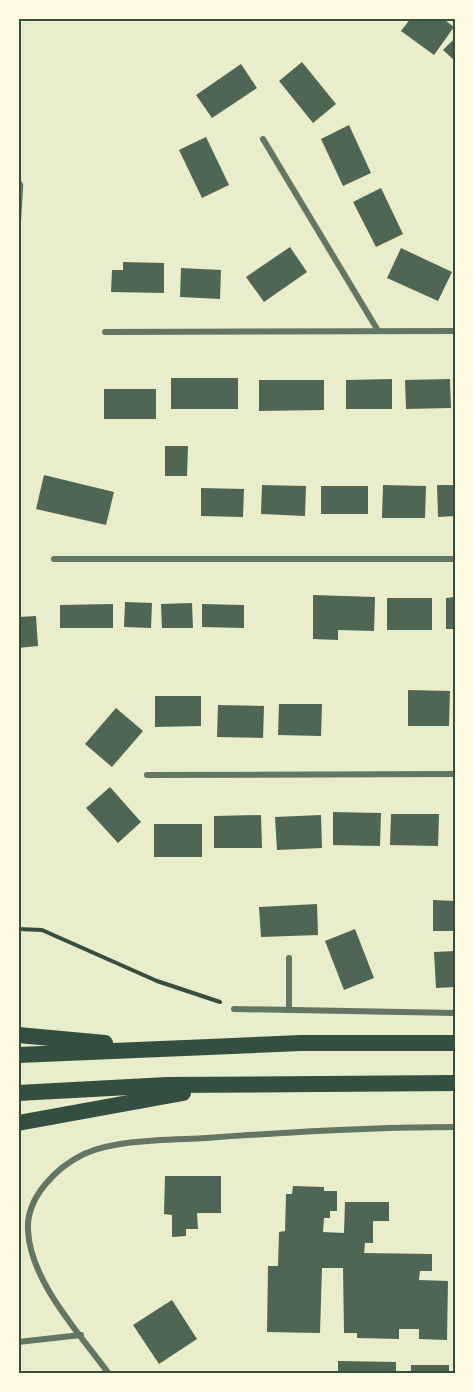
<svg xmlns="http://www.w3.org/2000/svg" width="473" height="1392" font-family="'Fira Sans Condensed',sans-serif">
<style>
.building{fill:#4f6655}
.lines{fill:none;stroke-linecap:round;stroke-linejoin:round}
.path{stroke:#344e41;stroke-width:4}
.service{stroke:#617663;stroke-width:4.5}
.minor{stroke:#617663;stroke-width:6}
.trunk{stroke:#344e41;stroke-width:16}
.neatline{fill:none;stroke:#344e41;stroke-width:2}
</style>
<rect width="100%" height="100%" fill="#e9edc9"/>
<g class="building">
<polygon points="411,18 442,18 454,27 434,55 401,31"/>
<polygon points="455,38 455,61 443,50"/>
<polygon points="302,62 336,104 313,123 279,81"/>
<polygon points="241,64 257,88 212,118 196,95"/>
<polygon points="349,125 371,173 343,186 321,139"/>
<polygon points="206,137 229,185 202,198 179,150"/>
<polygon points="381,188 403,234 376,247 353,202"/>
<polygon points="290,247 307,272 264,302 246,277"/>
<polygon points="401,248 452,272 438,301 387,278"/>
<polygon points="123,262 164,263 164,293 111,292 112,270 123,270"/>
<polygon points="181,268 221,270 220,299 180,297"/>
<rect x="171" y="378" width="67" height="31"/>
<polygon points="392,379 392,409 346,409 346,380"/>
<polygon points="450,379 451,408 406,409 405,380"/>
<polygon points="259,380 324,380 324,410 259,411"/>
<rect x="104" y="389" width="52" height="30"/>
<polygon points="165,446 188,446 187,476 165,476"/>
<polygon points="44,475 114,492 106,525 36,509"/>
<polygon points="262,485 306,486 305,516 261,514"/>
<polygon points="383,485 426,486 425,518 382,518"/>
<polygon points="437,485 455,485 455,516 438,517"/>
<rect x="321" y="486" width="47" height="28"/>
<polygon points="201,488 244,489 243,517 201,516"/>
<polygon points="313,595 375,597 374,631 338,630 338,640 313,639"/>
<polygon points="455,597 455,629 446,629 446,598"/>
<rect x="387" y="598" width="45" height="32"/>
<polygon points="125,602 152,603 151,628 124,627"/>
<polygon points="192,603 193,628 162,628 161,604"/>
<polygon points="113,604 113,628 60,628 60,605"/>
<polygon points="202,604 244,605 244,628 202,627"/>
<polygon points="36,616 38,646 18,648 18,617"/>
<polygon points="408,690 450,691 449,726 408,726"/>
<polygon points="155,696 201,696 201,726 155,727"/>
<polygon points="279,704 322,704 321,736 278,735"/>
<polygon points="218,705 264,706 263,738 217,737"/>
<polygon points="116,708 143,731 112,767 85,744"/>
<polygon points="110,787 141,822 118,843 86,808"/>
<polygon points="333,812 381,813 380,846 333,845"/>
<polygon points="391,814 439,814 438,846 390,845"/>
<polygon points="261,815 262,848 214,848 214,816"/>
<polygon points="321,815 322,848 277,850 275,817"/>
<rect x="154" y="824" width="48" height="33"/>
<polygon points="433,900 455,901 455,931 433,931"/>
<polygon points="317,904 318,935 261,937 259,907"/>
<polygon points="355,929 374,978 344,990 325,941"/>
<polygon points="455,951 455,987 436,988 434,952"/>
<polygon points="165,1176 221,1176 221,1213 197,1213 198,1229 186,1229 186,1236 172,1237 172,1215 164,1214"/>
<polygon points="293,1186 324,1187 324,1191 337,1191 337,1211 330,1211 330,1218 324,1218 323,1232 344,1233 345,1202 389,1202 389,1221 373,1221 373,1243 365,1243 364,1253 432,1254 432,1271 420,1271 419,1280 448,1281 447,1340 419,1339 419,1329 399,1329 399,1339 357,1338 357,1333 344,1333 343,1268 322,1268 320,1333 267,1332 268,1266 278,1266 279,1232 285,1231 286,1194 292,1194"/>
<polygon points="172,1300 197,1339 159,1364 133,1325"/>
<polygon points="338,1361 396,1362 396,1374 338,1374"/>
<rect x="411" y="1365" width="38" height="9"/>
</g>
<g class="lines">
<polyline class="path" points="18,929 42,930 157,981 220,1002"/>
<polyline class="service" points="18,180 21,185 19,219"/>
<g class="minor">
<polyline points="263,139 377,329"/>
<polyline points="105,332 455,331"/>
<polyline points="54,559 455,559"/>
<polyline points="147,775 455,774"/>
<polyline points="289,958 289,1010"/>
<polyline points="234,1009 455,1013"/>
<polyline points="18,1342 81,1335"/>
<path d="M109,1374C80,1334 30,1281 28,1230C26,1197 57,1167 84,1154C117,1139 170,1140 206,1138C289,1132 372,1127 455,1127"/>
</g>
<g class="trunk">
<polyline points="18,1035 105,1043"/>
<polyline points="18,1055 301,1043 455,1043"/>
<polyline points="18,1093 167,1085 455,1083"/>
<polyline points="18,1123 183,1093"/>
</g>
</g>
<rect width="473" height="1392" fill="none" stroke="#fefae0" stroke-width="39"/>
<rect x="20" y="20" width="434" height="1352" class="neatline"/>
</svg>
